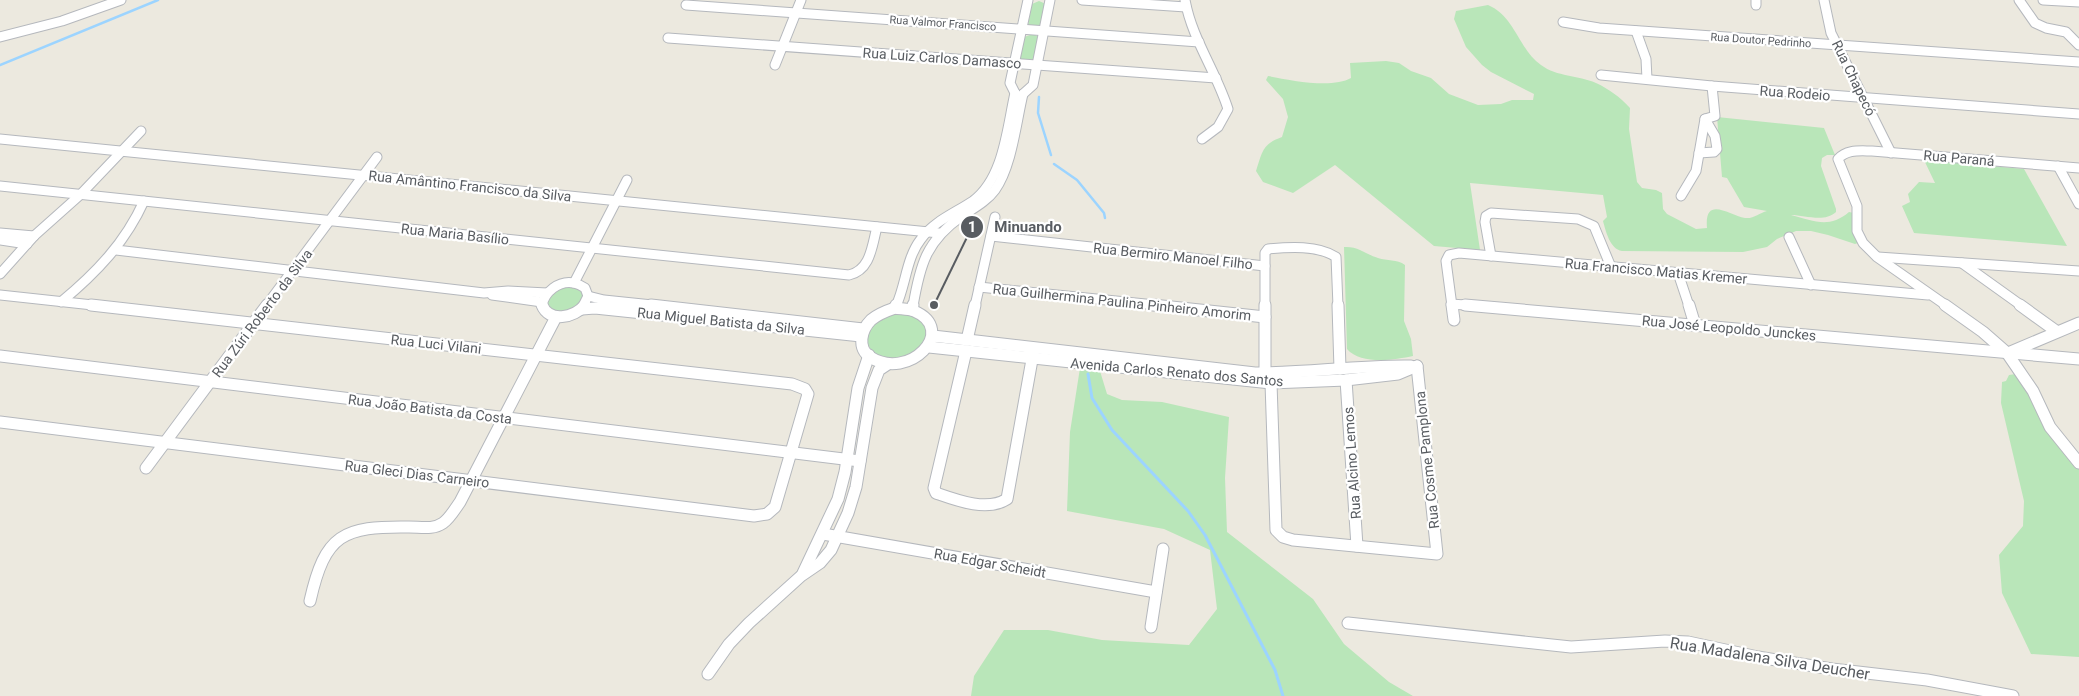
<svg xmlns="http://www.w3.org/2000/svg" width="2079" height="696" font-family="Roboto,sans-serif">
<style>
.green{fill:#b9e6b9}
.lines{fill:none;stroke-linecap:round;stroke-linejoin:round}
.stream-far1{stroke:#9cd4ff;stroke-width:2.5}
.stream{stroke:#9cd4ff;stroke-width:3}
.minor-far1-casing{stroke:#b5b8bd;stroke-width:11}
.minor-casing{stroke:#b5b8bd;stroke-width:13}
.minor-far1{stroke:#fff;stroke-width:9}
.minor{stroke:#fff;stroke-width:11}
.labels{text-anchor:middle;stroke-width:4.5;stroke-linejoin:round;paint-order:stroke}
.far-street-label{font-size:11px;fill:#585c61;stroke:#fff}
.street-label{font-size:14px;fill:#585c61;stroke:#fff}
.near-street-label{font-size:16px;fill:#585c61;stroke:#fff}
.leader{fill:none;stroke:#585c61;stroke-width:2}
.callout-dot{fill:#585c61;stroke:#fff;stroke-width:2}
.mark-label{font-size:15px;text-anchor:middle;font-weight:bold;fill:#fff}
.callout-label{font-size:15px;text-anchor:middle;font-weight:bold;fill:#585c61;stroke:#fff;stroke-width:4.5;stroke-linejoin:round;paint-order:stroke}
</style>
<rect width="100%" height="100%" fill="#ece9df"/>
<g class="green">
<polygon points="1039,1 1046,4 1042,26 1039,28 1028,25 1032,4"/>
<path d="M1488,5C1515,16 1519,50 1541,65C1557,77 1578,75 1596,83C1609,89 1620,97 1630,108L1629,129L1637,182L1642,188L1656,190L1662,193L1663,209L1667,214L1696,229L1707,228C1704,195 1729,215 1745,218C1754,219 1759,213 1767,211L1744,207L1727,178L1722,177L1717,117L1824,128L1835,155H1827L1822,158L1821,166L1836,209V212C1824,223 1805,215 1791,215C1814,221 1829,229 1849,212L1854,213L1853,229L1858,243L1855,244L1828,235L1811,231H1796L1777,239L1767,247L1743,252L1622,251C1610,249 1606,232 1603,221L1607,217L1603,195L1470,183L1480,250L1434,246L1335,165L1293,193L1263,182L1256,171C1262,153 1262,144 1282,137L1288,117L1283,99L1266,80L1268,76C1289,80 1332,89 1351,78L1350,63L1386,61L1399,63L1411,71L1431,78L1449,94L1478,105L1501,104L1512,100H1533L1534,94L1491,72L1482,65L1466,47L1454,19L1456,11Z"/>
<polygon points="1033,34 1039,37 1035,60 1032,62 1020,60 1024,37"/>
<polygon points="1924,160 2024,169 2067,246 1914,233 1902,206 1910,202 1908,194 1919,182 1935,183"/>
<path d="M1344,247C1358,246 1365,254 1378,258C1387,261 1397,259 1405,265L1404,321L1411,339L1413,356C1394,360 1361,365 1347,349Z"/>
<path d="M573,285L582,291L584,295C577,309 569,312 553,312L546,305L548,296L559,287Z"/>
<path d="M895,312C972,321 885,393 866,340L873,321Z"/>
<polygon points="1080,368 1100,371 1107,394 1122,400 1162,402 1229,417 1225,478 1227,532 1313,599 1344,644 1389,682 1413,696 971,696 974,676 1004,630 1048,630 1102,640 1189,645 1217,609 1210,550 1164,529 1067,511 1070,432"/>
<polygon points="2016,374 2079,467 2079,657 2031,654 2002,593 1999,555 2023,526 2024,501 2001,403 2002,382 2006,381 2009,375"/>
</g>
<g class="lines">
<g class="stream-far1">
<polyline points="0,65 158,0"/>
<polyline points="1039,97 1038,113 1051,155"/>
<polyline points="1054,164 1077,180 1104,213 1105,218"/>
</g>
<polyline class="stream" points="1088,374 1092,398 1112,430 1188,511 1205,535 1275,670 1283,696"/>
<defs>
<g id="minor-far1">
<polyline points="1082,0 1186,7"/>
<path d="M1185,0C1192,39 1216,71 1228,109L1218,127L1202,139"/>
<polyline points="1756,0 1756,5"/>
<polyline points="1824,0 1831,33 1891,153"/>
<polyline points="2019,0 2035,23 2046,28 2066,32 2079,45"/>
<polyline points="2043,0 2079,2"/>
<polyline points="686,5 1199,42"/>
<polyline points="1563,22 1599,28 2079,62"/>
<polyline points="1636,31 1646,59 1647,79"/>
<polyline points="0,37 62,21 121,0"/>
<polyline points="668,38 1216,78"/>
<polyline points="775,65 801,0"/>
<polyline points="1601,75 1712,86 2079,114"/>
<polyline points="1015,93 1010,83 1028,0"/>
<polyline points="1023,94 1033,85 1050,0"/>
<polyline points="0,139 939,233"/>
<polyline points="1699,153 1714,152 1717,149 1715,136 1705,119"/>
<polyline points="2058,166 2079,204"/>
<path d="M0,186L849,275C871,270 872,245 877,227"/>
<polyline points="1681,196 1696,171 1705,119 1715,116 1712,86"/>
<polyline points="0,233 34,236"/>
<polyline points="991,236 1265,266"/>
<polyline points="1789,237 1811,285"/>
<polyline points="0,240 27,244"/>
<polyline points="116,250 484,293 508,291 547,293"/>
<polyline points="1491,256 1485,222 1486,216 1491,213 1578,219 1594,226 1611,267"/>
<polyline points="1878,257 2079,271"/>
<polyline points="1962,263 2022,306"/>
<polyline points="1678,273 1689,306"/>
<polyline points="0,274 34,236 80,195 141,131"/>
<polyline points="574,283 627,180"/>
<polyline points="979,287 1165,306"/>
<polyline points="0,295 102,306"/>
<polyline points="492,295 542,302"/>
<polyline points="588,296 604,300 662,306"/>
<path d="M61,302C96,273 125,243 144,201"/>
<polyline points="1451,304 1479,306"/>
<polyline points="266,306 377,157"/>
<path d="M542,306C544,292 559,280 574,283C578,284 582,286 585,288L588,296L583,306"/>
<path d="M896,306C906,285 906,258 921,239C934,221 955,213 973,201C1004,178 1007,128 1015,93"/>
<path d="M913,306C920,265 926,241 962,216C974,208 987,201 995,190C1012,166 1016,123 1023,94"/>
<polyline points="975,306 995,217"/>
<path d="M1265,306V253L1268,249C1289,247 1318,245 1336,257L1338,306"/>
<polyline points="1452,306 1446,261 1449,255 1459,253 1928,295"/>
<path d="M1947,306L1877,257L1863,243L1857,231V206L1838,159C1847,149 1860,151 1872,151L2079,168"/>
</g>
<g id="minor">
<path d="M542,305C549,323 574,318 585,305"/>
<polyline points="651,305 863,329"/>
<polyline points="1153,305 1265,317"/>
<polyline points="1265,305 1265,373 1271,383 1276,530 1283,537 1293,540 1437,554 1417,366"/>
<polyline points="1338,305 1340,369"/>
<polyline points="1452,305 1454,320"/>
<polyline points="1465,305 2079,359"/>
<polyline points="1689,305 1695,325"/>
<polyline points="1945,305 1983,332 2007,353 2033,391 2050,427 2079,463"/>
<polyline points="2020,305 2056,331"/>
<polyline points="895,308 896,305"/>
<path d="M895,308C901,309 909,309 914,311C959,330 909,382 870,357C857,348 861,330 871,320C878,314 886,311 895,308Z"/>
<polyline points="582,309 595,308 861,336"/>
<polyline points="912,310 913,305"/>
<path d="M933,336L1255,373C1307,373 1359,365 1411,366"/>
<polyline points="967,340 975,305"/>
<polyline points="929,347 1271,383 1346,380 1398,374 1417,366"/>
<path d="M966,351L934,488L936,493C956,500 987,512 1007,499L1033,354"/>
<polyline points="2008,353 2079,323"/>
<polyline points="0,356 860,461"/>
<polyline points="1346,380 1357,546"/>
<polyline points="0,422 754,516 767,514 775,507 808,394 805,389 792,384 91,305"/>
<polyline points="146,468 267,305"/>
<polyline points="823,534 1156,592"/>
<polyline points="803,573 838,499 845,472 858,388 869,355"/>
<path d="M310,601C325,534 343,526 409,527C421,527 433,530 443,523C450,518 455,509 460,502L556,317"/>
<polyline points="1348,623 1571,647 1665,641 1688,642 1758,657 1832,669 1927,680 2013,696"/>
<polyline points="1151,627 1163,549"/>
<polyline points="708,674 729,644 749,623 801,576 820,563 831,550 848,513 856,487 872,388 879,370 888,364"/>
</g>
</defs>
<use href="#minor-far1" class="minor-far1-casing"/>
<use href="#minor" class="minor-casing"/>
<use href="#minor-far1" class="minor-far1"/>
<use href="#minor" class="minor"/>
</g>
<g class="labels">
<g class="far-street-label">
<text transform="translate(943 23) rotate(4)" y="4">Rua Valmor Francisco</text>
<text transform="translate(1761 40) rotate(4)" y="4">Rua Doutor Pedrinho</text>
</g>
<g class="street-label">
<text transform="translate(942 58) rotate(4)" y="5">Rua Luiz Carlos Damasco</text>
<text transform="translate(1854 78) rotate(64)" y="5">Rua Chapecó</text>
<text transform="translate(1795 93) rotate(4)" y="5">Rua Rodeio</text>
<text transform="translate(1959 158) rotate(5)" y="5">Rua Paraná</text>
<text transform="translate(470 186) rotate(6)" y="5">Rua Amântino Francisco da Silva</text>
<text transform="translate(455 234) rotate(6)" y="5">Rua Maria Basílio</text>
<text transform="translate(1173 256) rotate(6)" y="5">Rua Bermiro Manoel Filho</text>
<text transform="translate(1656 271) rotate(5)" y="5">Rua Francisco Matias Kremer</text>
<text transform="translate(1122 302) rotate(6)" y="5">Rua Guilhermina Paulina Pinheiro Amorim</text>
<text transform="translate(262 313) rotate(-53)" y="5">Rua Zúri Roberto da Silva</text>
<text transform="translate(721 321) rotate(6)" y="5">Rua Miguel Batista da Silva</text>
<text transform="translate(1729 328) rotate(5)" y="5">Rua José Leopoldo Junckes</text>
<text transform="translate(436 344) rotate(6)" y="5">Rua Luci Vilani</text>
<text transform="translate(1177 372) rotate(5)" y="5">Avenida Carlos Renato dos Santos</text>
<text transform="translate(430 409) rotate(7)" y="5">Rua João Batista da Costa</text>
<text transform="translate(1427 460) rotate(-96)" y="5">Rua Cosme Pamplona</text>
<text transform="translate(1352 463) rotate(-94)" y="5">Rua Alcino Lemos</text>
<text transform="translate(417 474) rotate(7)" y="5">Rua Gleci Dias Carneiro</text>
<text transform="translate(990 563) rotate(10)" y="5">Rua Edgar Scheidt</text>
</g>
<g class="near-street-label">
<text transform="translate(1770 658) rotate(9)" y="6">Rua Madalena Silva Deucher</text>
</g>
</g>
<path class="leader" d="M934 305L972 227"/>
<g class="callout-dot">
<circle cx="934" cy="305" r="5"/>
<circle cx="972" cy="227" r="12"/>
</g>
<g class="mark-label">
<text x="972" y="232">1</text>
</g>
<g class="callout-label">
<text x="1028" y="232">Minuando</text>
</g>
</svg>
